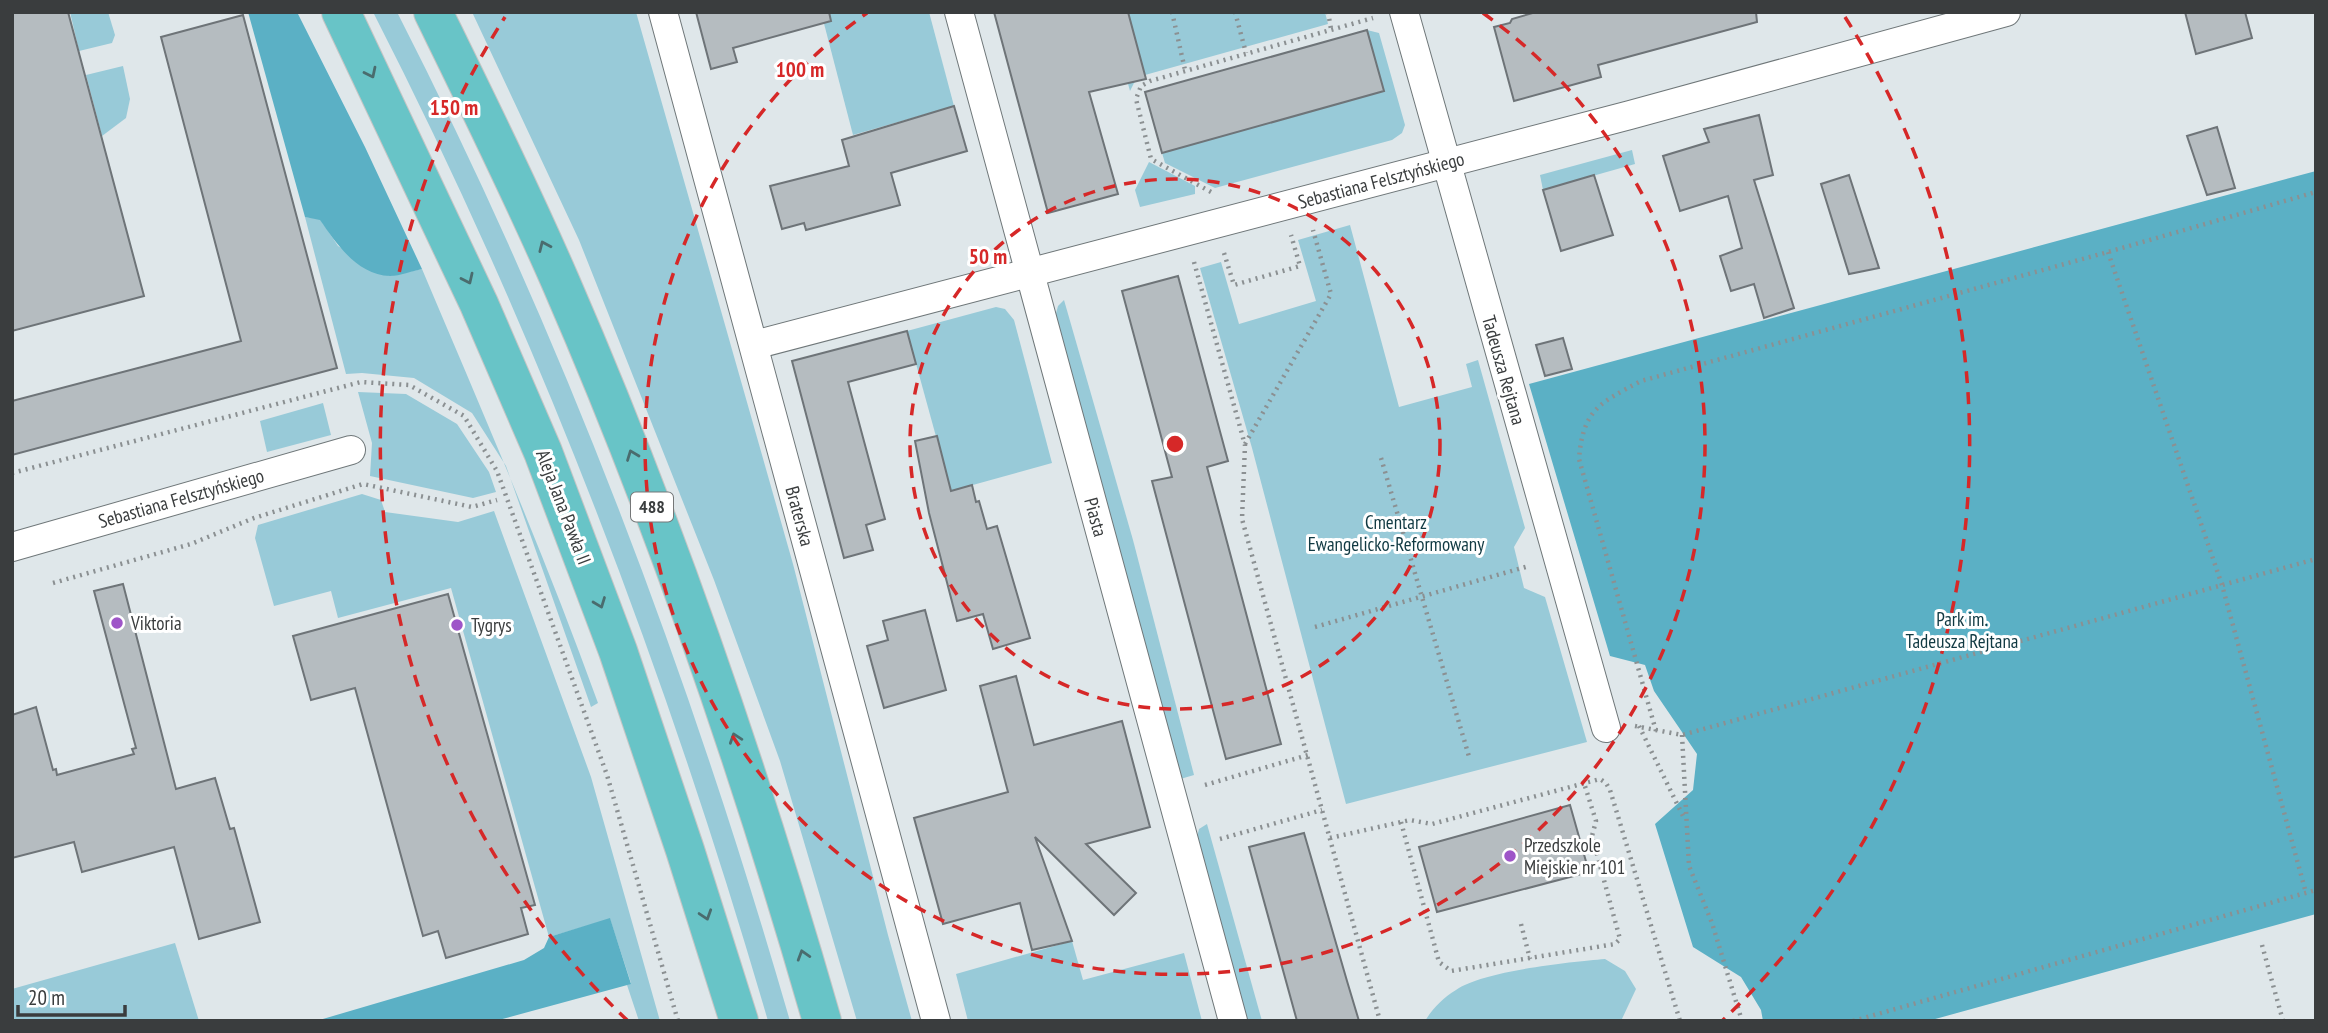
<svg xmlns="http://www.w3.org/2000/svg" width="2328" height="1033" font-family="'PT Sans Narrow',sans-serif">
<style>
.green{fill:#98cad8}
.forest{fill:#5bb0c5}
.building{fill:#b5bcc0;stroke:#6e7478;stroke-width:2}
.lines{fill:none;stroke-linecap:round;stroke-linejoin:round}
.street-casing{stroke:#6f7779;stroke-width:30}
.primary-casing{stroke:#c4c5c5;stroke-width:40}
.path{stroke:#8b9092;stroke-width:4.5;stroke-dasharray:2 5;stroke-linecap:butt}
.street{stroke:#fff;stroke-width:28}
.primary{stroke:#68c4c7;stroke-width:38}
.oneway{stroke:#4a6c6e}
.ring{fill:none;stroke:#d62828;stroke-width:3.5;stroke-dasharray:12 9}
.poi-dot{fill:#9e55c8;stroke:#fff;stroke-width:2.5}
.labels{text-anchor:middle;stroke-width:6;stroke-linejoin:round;paint-order:stroke}
.shield{fill:#fff;stroke:#757778;stroke-width:2}
.shield-label{font-size:18px;font-weight:bold;fill:#3a3d3e}
.street-label{font-size:19px;fill:#3a3d3e;stroke:#fff}
.park-label{font-size:19px;fill:#103942;stroke:#fff}
.poi-label{font-size:19px;fill:#3a3d3e;stroke:#fff;text-anchor:start}
.centre{fill:#d62828;stroke:#fff;stroke-width:3.5}
.ring-label{font-size:21px;text-anchor:middle;font-weight:bold;fill:#d62828;stroke:#fff;stroke-width:6;stroke-linejoin:round;paint-order:stroke}
</style>
<rect width="100%" height="100%" fill="#dfe7ea"/>
<g class="green">
<polygon points="70,12 108,12 115,35 112,43 79,51"/>
<path d="M373,12H397C562,334 690,674 790,1021H768C667,673 538,334 373,12Z"/>
<polygon points="472,12 636,12 793,564 888,935 912,1021 857,1021 780,761 714,580 579,240"/>
<polygon points="821,12 929,12 954,106 853,135"/>
<polygon points="1128,12 1325,12 1328,24 1145,75 1134,83 1130,91 1119,51 1137,45"/>
<polygon points="1367,30 1379,33 1405,125 1402,133 1392,140 1215,188 1165,163 1162,153 1384,90"/>
<polygon points="123,66 130,99 126,118 102,136 86,75"/>
<polygon points="1632,150 1635,164 1543,190 1540,175"/>
<polygon points="1149,162 1195,186 1195,194 1140,207 1135,190"/>
<path d="M305,217L320,219L338,246L389,276L422,269C483,413 545,556 598,703L591,707L506,466L472,413L414,378L362,373L346,374Z"/>
<polygon points="1350,225 1399,407 1472,387 1466,364 1478,360 1525,528 1514,547 1524,588 1545,597 1587,742 1346,804 1252,448 1200,268 1221,262 1239,324 1316,301 1298,240"/>
<polygon points="1064,300 1133,540 1194,775 1177,780 1055,317 1058,306"/>
<polygon points="996,307 1005,309 1014,320 1052,463 951,491 907,331"/>
<polygon points="358,392 406,394 457,424 489,472 496,492 473,498 370,476 372,443"/>
<polygon points="323,403 331,435 267,452 260,421"/>
<polygon points="362,494 381,500 385,512 458,522 494,511 591,777 660,1021 639,1021 627,985 631,983 610,919 549,937 451,588 338,618 331,591 274,606 255,538 258,525"/>
<polygon points="1207,824 1262,1021 1246,1021 1197,837 1199,829"/>
<polygon points="1072,941 1083,980 1184,953 1202,1021 968,1021 956,974"/>
<polygon points="175,943 199,1021 12,1021 12,989"/>
<path d="M1605,959L1625,971L1636,989L1621,1021H1425C1433,1008 1443,998 1456,990C1483,971 1570,962 1605,959Z"/>
</g>
<g class="forest">
<path d="M248,12H297L365,147L422,269C412,271 400,276 390,276C357,275 336,243 320,220L305,217Z"/>
<polygon points="2316,171 2316,914 1928,1021 1763,1021 1761,1010 1741,977 1693,947 1655,824 1693,790 1697,754 1654,691 1645,665 1610,656 1529,384"/>
<polygon points="610,918 631,984 495,1021 316,1021 524,960 544,948 549,937"/>
</g>
<g class="building">
<polygon points="12,12 68,12 144,296 12,331"/>
<polygon points="696,12 829,12 831,21 733,48 737,62 711,69"/>
<polygon points="994,12 1128,12 1146,79 1089,92 1118,194 1048,213"/>
<polygon points="1536,12 1756,12 1757,22 1598,65 1601,77 1514,101 1494,27 1510,23 1512,19"/>
<polygon points="2185,12 2245,12 2252,38 2196,54"/>
<polygon points="243,15 337,368 12,455 12,401 241,341 161,37"/>
<polygon points="1367,30 1384,91 1162,153 1145,92"/>
<polygon points="954,106 967,151 891,173 900,205 806,230 804,223 782,229 770,186 849,166 842,140"/>
<polygon points="1759,115 1773,175 1754,180 1794,308 1764,318 1754,284 1731,291 1720,256 1742,248 1728,196 1680,211 1663,156 1709,142 1704,129"/>
<polygon points="2217,127 2235,188 2207,195 2187,136"/>
<polygon points="1594,175 1613,235 1561,251 1543,190"/>
<polygon points="1849,175 1879,268 1849,274 1821,184"/>
<polygon points="1178,276 1228,461 1207,467 1281,744 1226,759 1152,481 1172,477 1122,291"/>
<polygon points="907,331 916,364 848,382 885,519 866,525 873,550 844,558 792,361"/>
<polygon points="1563,338 1572,369 1545,376 1536,345"/>
<polygon points="937,436 951,491 972,485 976,502 979,501 987,529 997,526 1030,638 993,649 983,614 957,621 929,513 915,441"/>
<polygon points="123,584 176,789 215,778 230,829 234,828 260,922 199,939 174,847 82,872 74,842 12,858 12,715 36,707 53,770 56,769 57,775 134,754 132,749 136,748 94,591"/>
<polygon points="448,594 535,905 521,908 528,934 446,958 438,931 423,936 355,688 311,700 293,636"/>
<polygon points="925,610 946,690 884,708 867,646 888,640 883,621"/>
<polygon points="1016,676 1034,745 1122,721 1150,827 1086,844 1136,893 1114,915 1035,837 1072,941 1032,950 1020,903 943,924 914,818 1008,792 980,686"/>
<polygon points="1570,805 1589,872 1437,912 1419,847"/>
<polygon points="1304,833 1347,981 1359,1021 1297,1021 1249,847"/>
</g>
<g class="lines">
<defs>
<g id="street">
<polyline points="663,12 936,1021"/>
<polyline points="959,12 1233,1021"/>
<polyline points="1404,12 1606,728"/>
<polyline points="754,345 1630,115 2006,12"/>
<polyline points="12,547 351,450"/>
</g>
<g id="primary">
<polyline points="341,12 479,304 543,452 618,651 685,850 739,1021"/>
<path d="M433,12C477,102 521,191 561,283C665,522 750,770 822,1021"/>
</g>
</defs>
<use href="#street" class="street-casing"/>
<use href="#primary" class="primary-casing"/>
<g class="path">
<polyline points="1172,12 1185,70"/>
<polyline points="1235,12 1246,53"/>
<polyline points="1328,12 1331,29"/>
<polyline points="1211,192 1151,159 1136,99 1141,86 1150,81 1373,18"/>
<polyline points="2108,252 2222,585 2306,893"/>
<polyline points="1224,253 1234,285 1300,266 1291,235"/>
<polyline points="1194,262 1245,445 1242,519 1380,1021"/>
<polyline points="1245,444 1331,294 1313,230"/>
<polyline points="1381,458 1470,760"/>
<polyline points="12,473 361,382 409,385 464,416 497,471 607,775 678,1021"/>
<polyline points="53,583 191,544 254,518 363,484 472,507 497,500"/>
<polyline points="1315,627 1529,566"/>
<polyline points="1635,726 1682,735 2316,559"/>
<polyline points="1639,726 1684,818"/>
<path d="M1656,731L1579,459C1583,409 1600,403 1641,381L2108,252L2316,192"/>
<polyline points="1682,735 1689,866 1712,923 1742,1021"/>
<polyline points="1205,785 1308,755"/>
<polyline points="1401,822 1439,962 1451,971 1615,944 1620,939 1592,836 1596,821 1584,783"/>
<polyline points="1330,838 1410,820 1432,824 1600,779 1606,783 1610,790 1680,1021"/>
<polyline points="1220,839 1322,810"/>
<polyline points="1521,924 1530,959"/>
<polyline points="2262,945 2283,1021"/>
<polyline points="1853,1021 2316,890"/>
</g>
<use href="#street" class="street"/>
<use href="#primary" class="primary"/>
</g>
<defs><path id="oneway-chevron" d="M-2-3.5L2.5 0L-2 3.5" fill="none" stroke-width="1.6" stroke-linecap="round" stroke-linejoin="round" transform="scale(1.75)"/></defs>
<g class="oneway">
<use href="#oneway-chevron" transform="translate(371 73) rotate(64)"/>
<use href="#oneway-chevron" transform="translate(544 246) rotate(-114)"/>
<use href="#oneway-chevron" transform="translate(468 279) rotate(65)"/>
<use href="#oneway-chevron" transform="translate(632 455) rotate(-111)"/>
<use href="#oneway-chevron" transform="translate(600 603) rotate(69)"/>
<use href="#oneway-chevron" transform="translate(735 738) rotate(-109)"/>
<use href="#oneway-chevron" transform="translate(706 915) rotate(72)"/>
<use href="#oneway-chevron" transform="translate(803 955) rotate(-107)"/>
</g>
<g class="ring">
<circle cx="1175" cy="444" r="265"/>
<path d="M1483 13A530 530 0 1 1 867 13"/>
<path d="M628 1021A795 795 0 0 1 505 17M1845 17A795 795 0 0 1 1722 1021"/>
</g>
<g class="poi-dot">
<circle cx="117" cy="623" r="7"/>
<circle cx="457" cy="625" r="7"/>
<circle cx="1510" cy="856" r="7"/>
</g>
<g class="labels">
<rect class="shield" x="631" y="492.5" width="42" height="29" rx="5"/>
<g class="shield-label">
<text x="652" y="513">488</text>
</g>
<g class="street-label">
<text transform="translate(1381 180) rotate(-15)" y="7">Sebastiana Felsztyńskiego</text>
<text transform="translate(1504 370) rotate(74)" y="7">Tadeusza Rejtana</text>
<text transform="translate(181 498) rotate(-16)" y="7">Sebastiana Felsztyńskiego</text>
<text transform="translate(564 507) rotate(69)" y="7">Aleja Jana Pawła II</text>
<text transform="translate(800 516) rotate(75)" y="7">Braterska</text>
<text transform="translate(1096 517) rotate(75)" y="7">Piasta</text>
</g>
<g class="park-label">
<text x="1396" y="529">Cmentarz<tspan x="1396" dy="22">Ewangelicko-Reformowany</tspan></text>
<text x="1962" y="626">Park im.<tspan x="1962" dy="22">Tadeusza Rejtana</tspan></text>
</g>
<g class="poi-label">
<text x="131" y="630">Viktoria</text>
<text x="471" y="632">Tygrys</text>
<text x="1524" y="852">Przedszkole<tspan x="1524" dy="22">Miejskie nr 101</tspan></text>
</g>
</g>
<circle cx="1175" cy="444" r="10" class="centre"/>
<g class="ring-label">
<text x="800" y="77">100 m</text>
<text x="454" y="115">150 m</text>
<text x="988" y="264">50 m</text>
</g>
<rect width="2328" height="1033" fill="none" stroke="#3a3d3e" stroke-width="28"/>
<path d="M18 1005v10h107v-10" fill="none" stroke="#3a3d3e" stroke-width="3.5"/>
<text x="28" y="1005" font-size="21" fill="#3a3d3e" stroke="#ffffff" stroke-width="5" paint-order="stroke">20 m</text>
</svg>
